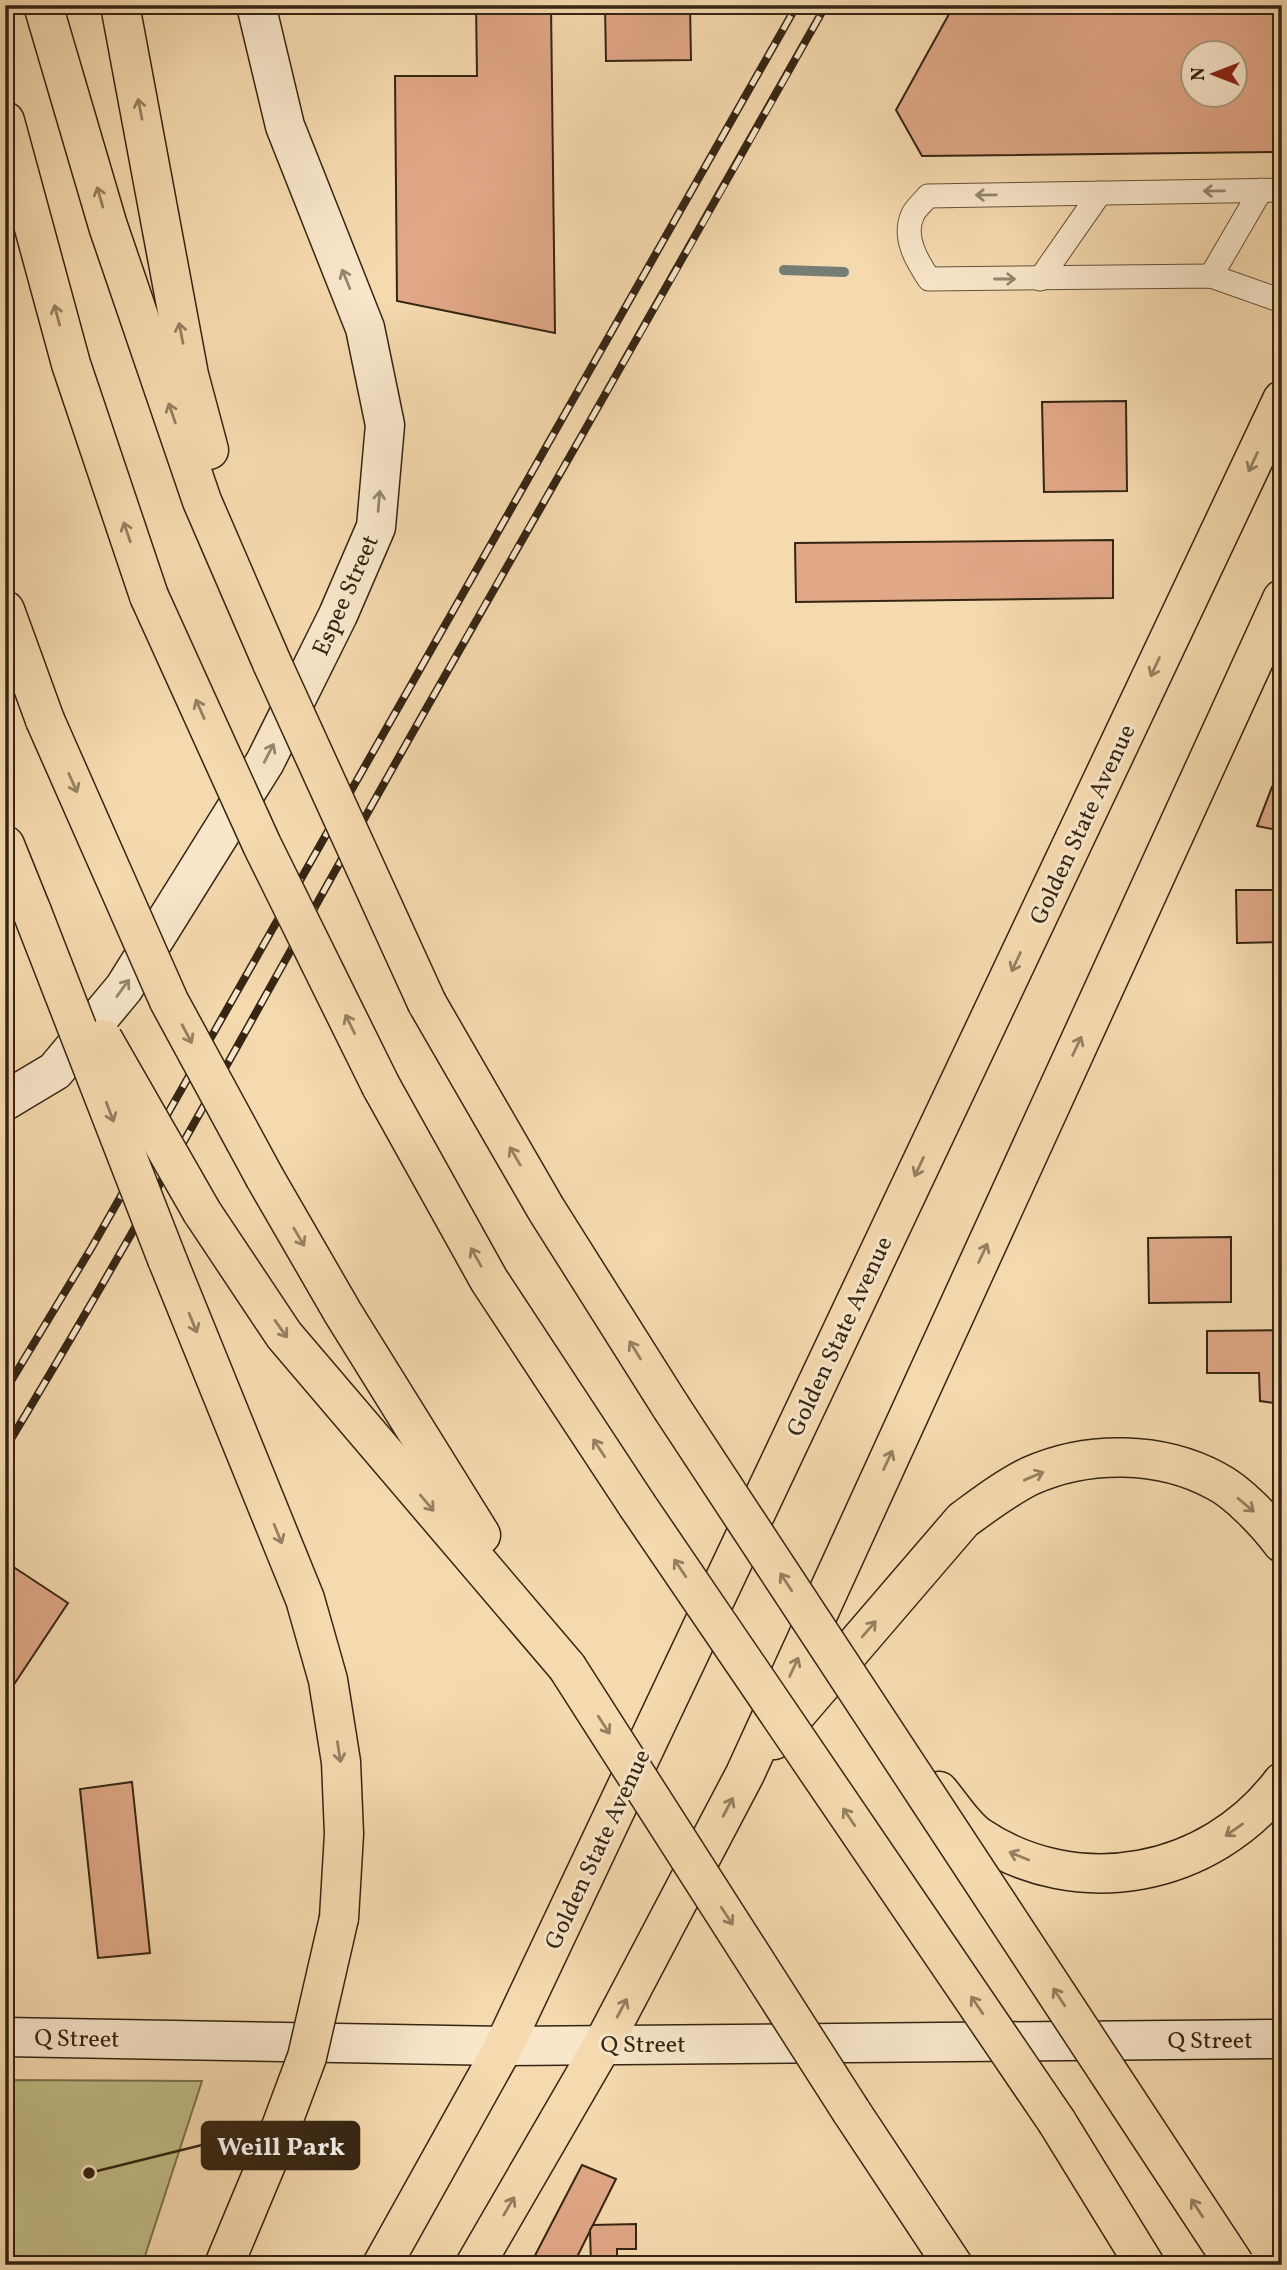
<svg xmlns="http://www.w3.org/2000/svg" width="1287" height="2270" font-family="Vollkorn,serif">
<style>
.green{fill:#c2be87;stroke:#7c724d;stroke-width:2}
.lines{fill:none;stroke-linecap:round;stroke-linejoin:round}
.stream{stroke:#757d74;stroke-width:10}
.building{fill:#e1a888;stroke:#352513;stroke-width:2;fill-rule:evenodd}
.lane-casing{stroke:#65523a;stroke-width:25}
.secondary-casing{stroke:#352513;stroke-width:41}
.highway-casing{stroke:#352513;stroke-width:41}
.lane{stroke:#f9e7cb;stroke-width:23}
.secondary{stroke:#f9e7cb;stroke-width:38}
.highway{stroke:#f6daaf;stroke-width:38}
.rail-casing{stroke:#352513;stroke-width:8}
.rail{stroke:#f9e7cb;stroke-width:5;stroke-dasharray:16;stroke-linecap:butt}
.highway-bridge-casing{stroke:#352513;stroke-width:41;stroke-linecap:butt}
.highway-bridge{stroke:#f6daaf;stroke-width:38}
.oneway{stroke:#968061}
.oneway2{stroke:#97866f}
.labels{text-anchor:middle;stroke-width:6;stroke-linejoin:round;paint-order:stroke}
.street-label{font-size:24px;fill:#352513;stroke:#f9e7cb}
.leader{fill:none;stroke:#352513;stroke-width:2.5}
.callout-dot{fill:#352513;stroke:#f9e7cb;stroke-width:2.5}
.callout{fill:#352513;stroke:#352513;stroke-width:2.5}
.callout-label{font-size:26px;text-anchor:middle;font-weight:bold;fill:#fff}
</style>
<rect width="100%" height="100%" fill="#f6daaf"/>
<filter id="stains"><feTurbulence type="fractalNoise" baseFrequency=".00286" numOctaves="4"/><feColorMatrix values="0 0 0 0 .2 0 0 0 0 .09 0 0 0 0 .02 0 0 0 .5 -.17"/></filter>
<radialGradient id="worn" r=".72"><stop offset=".6" stop-color="#630" stop-opacity="0"/><stop offset="1" stop-color="#630" stop-opacity=".3"/></radialGradient>
<polygon class="green" points="5,2080 202,2081 142,2265 5,2265"/>
<g class="lines">
<polyline class="stream" points="784,270 844,272"/>
</g>
<g class="building">
<polygon points="295,5 435,5 435,8 295,9"/>
<polygon points="476,5 551,5 555,333 397,301 395,76 477,76"/>
<polygon points="605,5 690,5 691,60 606,61"/>
<path d="M954,5H1282V152L922,156L896,110ZM1192,52H1234V94H1192Z"/>
<polygon points="1126,401 1127,491 1044,492 1042,402"/>
<polygon points="1113,540 1113,598 796,602 795,543"/>
<polygon points="1272,787 1282,789 1282,831 1257,826"/>
<polygon points="1236,890 1282,890 1282,942 1237,943"/>
<polygon points="1231,1237 1231,1302 1149,1303 1148,1238"/>
<polygon points="1282,1330 1282,1404 1260,1401 1259,1373 1207,1373 1207,1331"/>
<polygon points="15,1568 68,1603 5,1698 5,1582"/>
<polygon points="132,1782 150,1953 98,1958 80,1789"/>
<polygon points="582,2165 616,2179 573,2265 530,2265"/>
<polygon points="636,2224 636,2249 617,2249 617,2265 591,2265 590,2230 593,2225"/>
</g>
<g class="lines">
<defs>
<g id="lane">
<path d="M1282,190L928,196C924,201 916,208 913,214C902,237 917,261 929,279L1211,276L1282,301"/>
<polyline points="1211,276 1261,190"/>
<polyline points="1040,279 1100,193"/>
</g>
<g id="secondary">
<polyline points="5,1101 55,1071 124,988 265,762 338,615 376,527 385,425 365,328 285,126 256,5"/>
<polyline points="5,2037 504,2046 1282,2039"/>
</g>
<g id="highway">
<polyline points="43,5 108,226 202,501 272,663"/>
<polyline points="120,5 189,375 209,450"/>
<polyline points="5,121 71,364 149,596"/>
<polyline points="5,610 45,720"/>
<polyline points="5,845 32,912"/>
<polyline points="427,1003 546,1209 671,1407"/>
<polyline points="381,1086 489,1280 637,1505"/>
<polyline points="265,1178 343,1313 481,1535"/>
<polyline points="202,1212 284,1335 567,1667"/>
<polyline points="167,1259 305,1599 328,1680 341,1762 344,1834 339,1918"/>
<path d="M774,1740L963,1520C985,1504 1006,1488 1030,1476C1088,1450 1161,1451 1216,1481C1238,1492 1267,1523 1282,1543"/>
<path d="M939,1791C951,1805 963,1825 978,1836C1077,1903 1211,1877 1282,1782"/>
<polyline points="851,2111 953,2265"/>
<polyline points="1057,2122 1145,2265"/>
<polyline points="224,2265 275,2143"/>
<polyline points="382,2265 504,2046 1282,400"/>
<polyline points="475,2265 603,2044 745,1774 1282,599"/>
</g>
</defs>
<use href="#lane" class="lane-casing"/>
<use href="#secondary" class="secondary-casing"/>
<use href="#highway" class="highway-casing"/>
<use href="#lane" class="lane"/>
<use href="#secondary" class="secondary"/>
<use href="#highway" class="highway"/>
<defs>
<g id="rail">
<polyline points="5,1391 92,1247 797,5"/>
<path d="M5,1449C152,1206 286,956 426,709C559,474 694,241 826,5"/>
</g>
</defs>
<use href="#rail" class="rail-casing"/>
<use href="#rail" class="rail"/>
<defs>
<g id="highway-bridge">
<polyline points="149,596 262,845 381,1086"/>
<polyline points="272,663 427,1003"/>
<polyline points="45,720 169,1001 265,1178"/>
<polyline points="32,912 167,1259"/>
<polyline points="103,1039 202,1212"/>
<polyline points="671,1407 1235,2265"/>
<polyline points="637,1505 1057,2122"/>
<polyline points="567,1667 851,2111"/>
<polyline points="275,2143 307,2057 339,1918"/>
</g>
</defs>
<use href="#highway-bridge" class="highway-bridge-casing"/>
<use href="#highway-bridge" class="highway-bridge"/>
</g>
<defs><path id="oneway-shaft" d="M-6 0H5M1.5-3L5.5 0L1.5 3" fill="none" stroke-width="1.6" stroke-linecap="round" stroke-linejoin="round" transform="scale(1.75)"/></defs>
<g class="oneway">
<use href="#oneway-shaft" transform="translate(140 109) rotate(-101)"/>
<use href="#oneway-shaft" transform="translate(100 197) rotate(-106)"/>
<use href="#oneway-shaft" transform="translate(57 315) rotate(-105)"/>
<use href="#oneway-shaft" transform="translate(181 333) rotate(-101)"/>
<use href="#oneway-shaft" transform="translate(172 413) rotate(-109)"/>
<use href="#oneway-shaft" transform="translate(1253 462) rotate(115)"/>
<use href="#oneway-shaft" transform="translate(127 532) rotate(-109)"/>
<use href="#oneway-shaft" transform="translate(1155 667) rotate(115)"/>
<use href="#oneway-shaft" transform="translate(200 709) rotate(-114)"/>
<use href="#oneway-shaft" transform="translate(73 783) rotate(66)"/>
<use href="#oneway-shaft" transform="translate(1016 962) rotate(115)"/>
<use href="#oneway-shaft" transform="translate(350 1024) rotate(-116)"/>
<use href="#oneway-shaft" transform="translate(187 1034) rotate(62)"/>
<use href="#oneway-shaft" transform="translate(1077 1046) rotate(-65)"/>
<use href="#oneway-shaft" transform="translate(110 1112) rotate(69)"/>
<use href="#oneway-shaft" transform="translate(515 1156) rotate(-120)"/>
<use href="#oneway-shaft" transform="translate(919 1167) rotate(115)"/>
<use href="#oneway-shaft" transform="translate(299 1237) rotate(60)"/>
<use href="#oneway-shaft" transform="translate(983 1253) rotate(-65)"/>
<use href="#oneway-shaft" transform="translate(476 1257) rotate(-119)"/>
<use href="#oneway-shaft" transform="translate(193 1323) rotate(68)"/>
<use href="#oneway-shaft" transform="translate(281 1329) rotate(55)"/>
<use href="#oneway-shaft" transform="translate(635 1350) rotate(-122)"/>
<use href="#oneway-shaft" transform="translate(599 1448) rotate(-123)"/>
<use href="#oneway-shaft" transform="translate(888 1460) rotate(-65)"/>
<use href="#oneway-shaft" transform="translate(1034 1476) rotate(-23)"/>
<use href="#oneway-shaft" transform="translate(427 1503) rotate(50)"/>
<use href="#oneway-shaft" transform="translate(1246 1505) rotate(40)"/>
<use href="#oneway-shaft" transform="translate(278 1534) rotate(68)"/>
<use href="#oneway-shaft" transform="translate(680 1568) rotate(-124)"/>
<use href="#oneway-shaft" transform="translate(786 1582) rotate(-123)"/>
<use href="#oneway-shaft" transform="translate(869 1629) rotate(-49)"/>
<use href="#oneway-shaft" transform="translate(794 1667) rotate(-65)"/>
<use href="#oneway-shaft" transform="translate(604 1725) rotate(57)"/>
<use href="#oneway-shaft" transform="translate(339 1752) rotate(81)"/>
<use href="#oneway-shaft" transform="translate(728 1807) rotate(-62)"/>
<use href="#oneway-shaft" transform="translate(849 1817) rotate(-124)"/>
<use href="#oneway-shaft" transform="translate(1234 1830) rotate(145)"/>
<use href="#oneway-shaft" transform="translate(1019 1856) rotate(-158)"/>
<use href="#oneway-shaft" transform="translate(727 1916) rotate(57)"/>
<use href="#oneway-shaft" transform="translate(1059 1997) rotate(-123)"/>
<use href="#oneway-shaft" transform="translate(977 2005) rotate(-124)"/>
<use href="#oneway-shaft" transform="translate(622 2008) rotate(-62)"/>
<use href="#oneway-shaft" transform="translate(509 2206) rotate(-60)"/>
<use href="#oneway-shaft" transform="translate(1197 2208) rotate(-123)"/>
</g>
<g class="oneway2">
<use href="#oneway-shaft" transform="translate(1214 191) rotate(179)"/>
<use href="#oneway-shaft" transform="translate(986 195) rotate(179)"/>
<use href="#oneway-shaft" transform="translate(346 279) rotate(-112)"/>
<use href="#oneway-shaft" transform="translate(1005 279)"/>
<use href="#oneway-shaft" transform="translate(379 501) rotate(-85)"/>
<use href="#oneway-shaft" transform="translate(269 753) rotate(-63)"/>
<use href="#oneway-shaft" transform="translate(123 988) rotate(-54)"/>
</g>
<g class="labels">
<g class="street-label">
<text transform="translate(345 595) rotate(-66)" y="8">Espee Street</text>
<text transform="translate(1082 824) rotate(-65)" y="8">Golden State Avenue</text>
<text transform="translate(839 1336) rotate(-65)" y="8">Golden State Avenue</text>
<text transform="translate(597 1849) rotate(-65)" y="8">Golden State Avenue</text>
<text transform="translate(77 2038) rotate(1)" y="8">Q Street</text>
<text x="1210" y="2048">Q Street</text>
<text x="643" y="2052">Q Street</text>
</g>
</g>
<path class="leader" d="M89 2173L202 2145"/>
<circle class="callout-dot" cx="89" cy="2173" r="7"/>
<rect class="callout" x="202" y="2122" width="157" height="47" rx="7"/>
<g class="callout-label">
<text x="281" y="2155">Weill Park</text>
</g>
<rect width="1287" height="2270" fill="none" stroke="#f6daaf" stroke-width="28"/>
<rect x="7" y="7" width="1273" height="2256" fill="none" stroke="#352513" stroke-width="3.5"/>
<rect x="14" y="14" width="1259" height="2242" fill="none" stroke="#352513" stroke-width="2"/>
<g transform="translate(1214 74) rotate(270)"><circle r="33" fill="#f9e7cb" stroke="#ab9981" stroke-width="2"/>
<path d="M0-5L12 26L0 18L-12 26Z" fill="#8f2418"/>
<text y="-10" font-size="19" font-weight="bold" text-anchor="middle" fill="#352513">N</text>
</g>
<rect width="100%" height="100%" filter="url(#stains)"/>
<rect width="100%" height="100%" fill="url(#worn)"/>
</svg>
